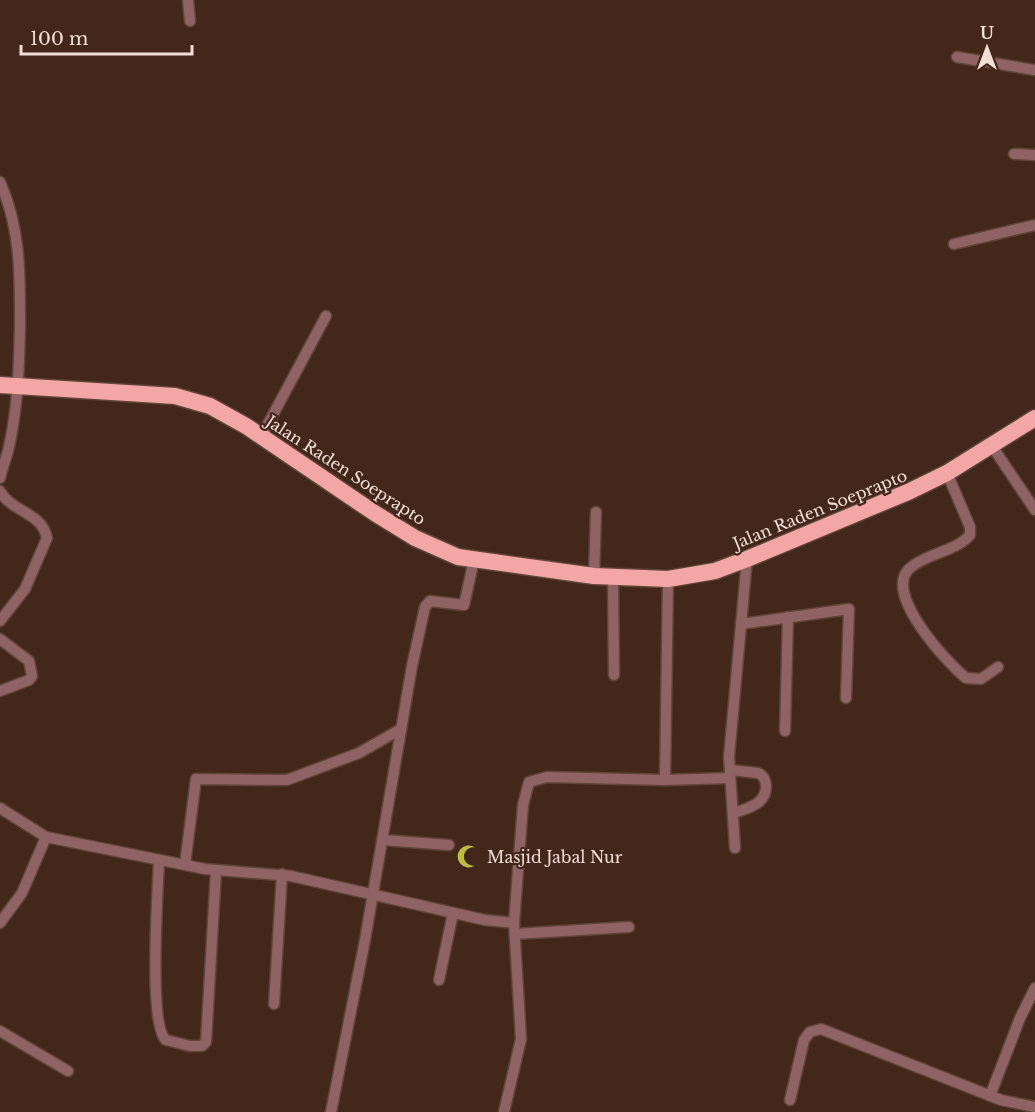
<svg xmlns="http://www.w3.org/2000/svg" width="1035" height="1112" font-family="'Libre Baskerville',serif">
<style>
.lines{fill:none;stroke-linecap:round;stroke-linejoin:round}
.minor-casing{stroke:#5f4438;stroke-width:13}
.trunk-casing{stroke:#5f4438;stroke-width:19}
.minor{stroke:#8f6363;stroke-width:10}
.trunk{stroke:#f3a6a6;stroke-width:16}
.labels{text-anchor:middle;stroke-width:4.5;stroke-linejoin:round;paint-order:stroke}
.street-label{font-size:16px;fill:#f1ded5;stroke:#43271a}
.poi-label{font-size:16px;fill:#f1ded5;stroke:#43271a;text-anchor:start}
</style>
<rect width="100%" height="100%" fill="#43271a"/>
<g class="lines">
<defs>
<g id="minor">
<polyline points="188,0 190,21"/>
<polyline points="957,57 1035,70"/>
<polyline points="1014,154 1035,155"/>
<path d="M0,182C21,229 20,276 20,327C19,366 18,404 10,442C8,454 3,465 0,478"/>
<polyline points="954,244 1035,225"/>
<polyline points="261,437 326,316"/>
<polyline points="992,446 1035,510"/>
<path d="M947,473L970,527V535C955,552 927,553 910,568C882,592 946,662 966,678L981,679L998,667"/>
<path d="M0,491C11,512 42,512 47,538L25,589L0,621"/>
<polyline points="594,576 596,512"/>
<polyline points="613,577 614,675"/>
<polyline points="741,624 849,609 846,698"/>
<polyline points="0,639 29,661 32,676 29,680 0,691"/>
<polyline points="785,731 788,617"/>
<path d="M730,770L758,773C764,776 765,779 766,785C767,804 748,808 734,813"/>
<polyline points="665,780 668,579"/>
<polyline points="0,808 46,837 205,869 291,876 485,920 514,923"/>
<polyline points="383,840 449,845"/>
<polyline points="735,848 729,757 747,559"/>
<path d="M159,860C158,890 148,1025 166,1040L190,1046H202L206,1042L216,871"/>
<polyline points="185,864 196,779 287,780 359,753 401,729"/>
<polyline points="0,923 22,893 46,837"/>
<polyline points="515,934 629,927"/>
<polyline points="439,980 453,913"/>
<polyline points="274,1004 282,874"/>
<polyline points="0,1031 68,1071"/>
<polyline points="990,1096 1020,1018 1035,988"/>
<polyline points="790,1100 804,1040 810,1032 821,1029 1001,1100 1035,1107"/>
<polyline points="331,1112 365,940 412,666 425,607 430,601 464,605 474,560"/>
<polyline points="504,1112 521,1039 514,923 523,805 529,782 547,777 665,780 730,778"/>
</g>
<polyline id="trunk" points="0,385 175,396 210,406 246,426 376,514 415,538 458,557 594,576 668,579 715,571 747,559 908,492 947,473 1035,418"/>
</defs>
<use href="#minor" class="minor-casing"/>
<use href="#trunk" class="trunk-casing"/>
<use href="#minor" class="minor"/>
<use href="#trunk" class="trunk"/>
</g>
<defs>
<symbol id="mosque-bare" viewBox="-9 -9 18 18"><path d="M3.5-4.9A6 6 0 1 0 3.5 4.9A5 5 0 1 1 3.5-4.9Z" fill="#bbc045" stroke="#43271a" stroke-width="2.5" paint-order="stroke"/></symbol>
</defs>
<g fill-rule="evenodd">
<use href="#mosque-bare" x="452" y="840" width="33" height="33"/>
</g>
<g class="labels">
<g class="street-label">
<text transform="translate(346 470) rotate(33)" y="6">Jalan Raden Soeprapto</text>
<text transform="translate(820 509) rotate(-22)" y="6">Jalan Raden Soeprapto</text>
</g>
<g class="poi-label">
<text x="487" y="863">Masjid Jabal Nur</text>
</g>
</g>
<g transform="translate(987 48)" stroke="#43271a" stroke-width="4.5" paint-order="stroke">
<path d="M0-4.5L10 22L0 15L-10 22Z" fill="#f1ded5"/>
<text y="-9" font-size="16" font-weight="bold" text-anchor="middle" fill="#f1ded5">U</text>
</g>
<path d="M21 45v9h171v-9" fill="none" stroke="#f1ded5" stroke-width="3"/>
<text x="30" y="45" font-size="18" fill="#f1ded5" stroke="#43271a" stroke-width="4.5" paint-order="stroke">100 m</text>
</svg>
